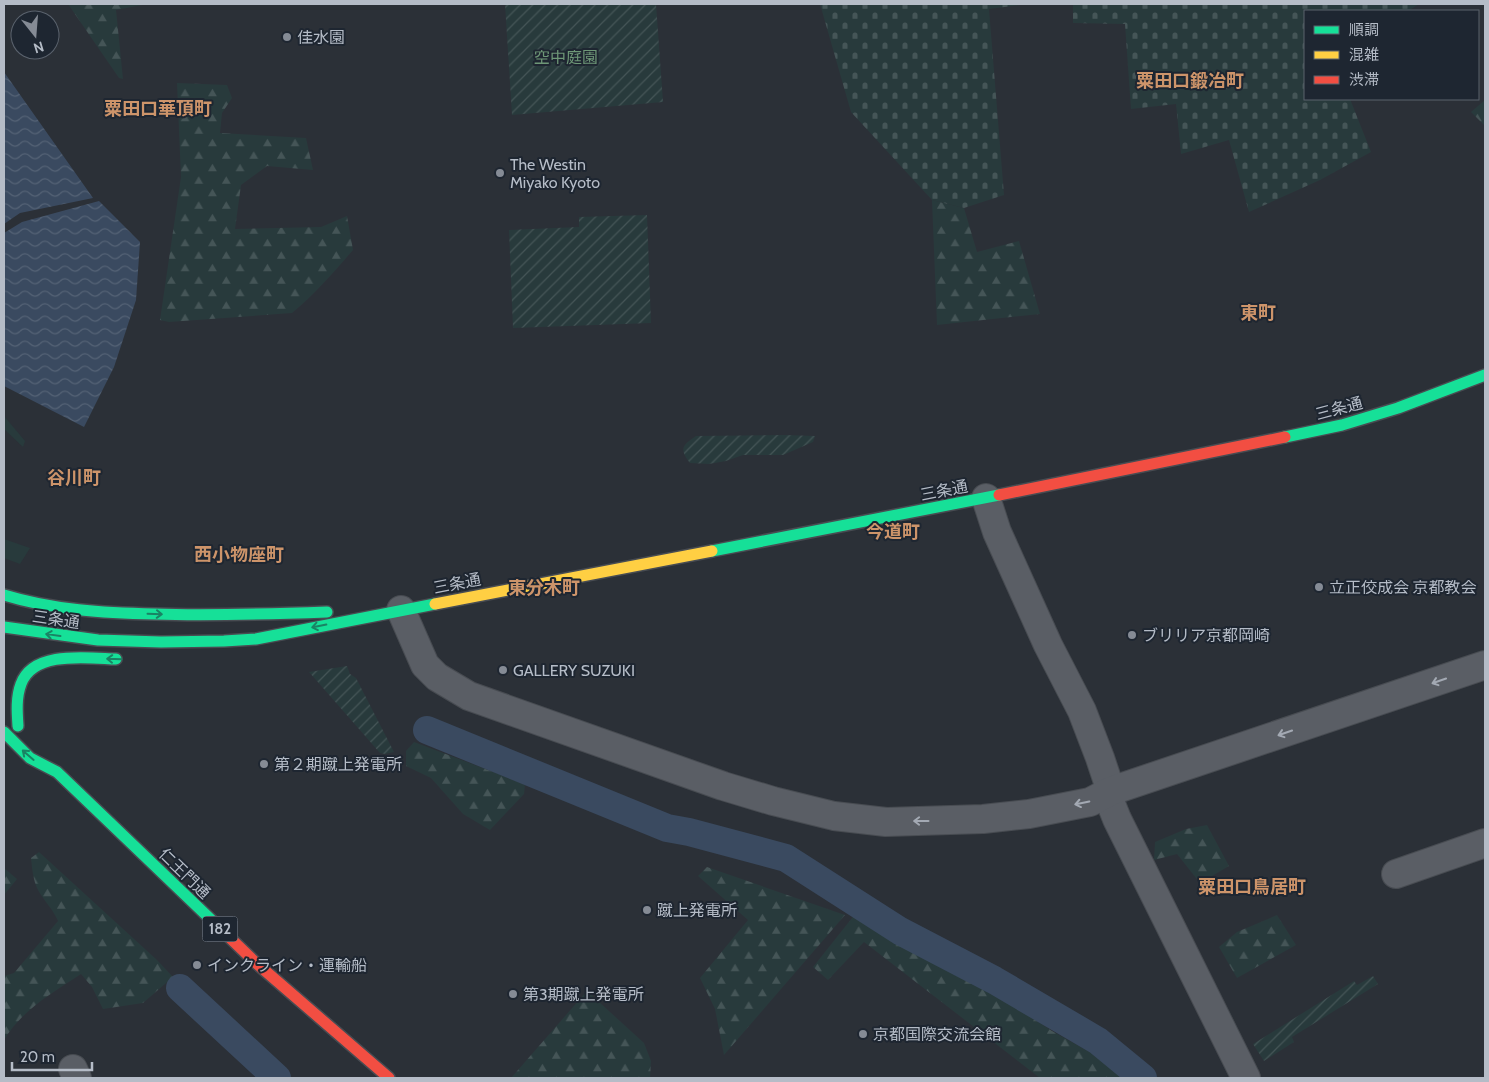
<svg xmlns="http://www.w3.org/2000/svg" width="1489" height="1082" font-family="Cabin,'Noto Sans JP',sans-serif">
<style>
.green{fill:#283a3c}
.forest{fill:url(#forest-firs)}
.cemetery{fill:url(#cemetery-stones)}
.garden{fill:url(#garden-furrows)}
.water{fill:url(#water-waves)}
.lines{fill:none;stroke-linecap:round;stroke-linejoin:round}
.canal{stroke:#3a4a60;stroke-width:28}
.street-casing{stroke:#484c52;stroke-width:30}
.fast-casing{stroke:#484c52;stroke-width:14}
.slow-casing{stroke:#484c52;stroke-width:14}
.jam-casing{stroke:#484c52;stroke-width:14}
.street{stroke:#5a5e65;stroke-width:28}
.fast{stroke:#16e098;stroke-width:11}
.slow{stroke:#ffcf43;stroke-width:11}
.jam{stroke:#f24e42;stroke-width:11}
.oneway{stroke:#1a8364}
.oneway2{stroke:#a3a9b3}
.poi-dot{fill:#858b95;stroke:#1e2631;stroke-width:2}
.labels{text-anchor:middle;stroke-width:4;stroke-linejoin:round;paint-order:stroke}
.shield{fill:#1e2631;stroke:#888f9a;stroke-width:1}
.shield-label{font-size:15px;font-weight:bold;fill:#b5bcc7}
.poi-label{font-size:16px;fill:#b5bcc7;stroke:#1e2631;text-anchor:start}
.park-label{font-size:16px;fill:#6e9777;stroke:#1e2631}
.street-label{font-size:16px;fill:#b5bcc7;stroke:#1e2631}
.neighbourhood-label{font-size:18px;font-weight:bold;fill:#cd946a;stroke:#1e2631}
</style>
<defs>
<pattern id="forest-firs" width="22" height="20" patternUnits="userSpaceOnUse" patternTransform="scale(1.25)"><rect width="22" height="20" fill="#283a3c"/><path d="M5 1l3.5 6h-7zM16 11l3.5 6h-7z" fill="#455557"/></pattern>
<pattern id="cemetery-stones" width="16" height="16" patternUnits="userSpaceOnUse" patternTransform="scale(1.25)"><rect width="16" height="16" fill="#283a3c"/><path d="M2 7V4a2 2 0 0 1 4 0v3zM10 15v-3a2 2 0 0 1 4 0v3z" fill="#455557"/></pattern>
<pattern id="garden-furrows" width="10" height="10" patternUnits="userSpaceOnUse" patternTransform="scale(1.25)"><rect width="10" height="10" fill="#283a3c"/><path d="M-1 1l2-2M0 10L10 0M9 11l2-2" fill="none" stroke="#455557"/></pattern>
<pattern id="water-waves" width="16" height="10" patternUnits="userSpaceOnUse" patternTransform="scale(1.25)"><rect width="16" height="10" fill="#3a4a60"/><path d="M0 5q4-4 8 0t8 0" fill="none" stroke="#546275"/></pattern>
</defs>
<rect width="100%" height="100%" fill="#2b3037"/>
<g class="green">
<polygon points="4,416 25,441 23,447 4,429"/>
<polygon points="4,539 30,548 20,564 4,558"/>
</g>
<g class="forest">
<polygon points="68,4 147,4 116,10 123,79 119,78"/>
<path d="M177,83L227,85L232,98L222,113L220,133L306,138L313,170L267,166L241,185L235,229L321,227L347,216L353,250C334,272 315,294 292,313L169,322L160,320L181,177Z"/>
<polygon points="1485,100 1485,126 1471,112"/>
<polygon points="932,200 964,208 977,252 1019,241 1040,314 937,325"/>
<polygon points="414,742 496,773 525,785 524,794 490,830 463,814 431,778 406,766 406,751"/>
<polygon points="1207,825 1229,866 1200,883 1177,854 1154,860 1155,842 1186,829"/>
<path d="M39,852L157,960L173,977L143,1003L103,1009L92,987L81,974C52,993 22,1010 4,1040V976L14,973L58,921C53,909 44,901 38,890C33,880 32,868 31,858Z"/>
<polygon points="707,867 845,915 724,1055 715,1009 700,978 748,920 698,876"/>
<polygon points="4,868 17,879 4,895"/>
<polygon points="856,913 878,925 895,938 937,961 963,969 1007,1001 1052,1031 1095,1055 1122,1078 1040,1078 864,942 828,980 813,967"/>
<polygon points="1277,915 1296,945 1237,978 1219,947 1237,932"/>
<polygon points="587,991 644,1043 651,1061 650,1078 511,1078"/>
</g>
<g class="cemetery">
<polygon points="820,4 1027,4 989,9 1004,195 964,208 932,200 851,112"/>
<polygon points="1073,4 1419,4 1408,11 1305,11 1305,99 1350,99 1371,152 1320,180 1249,212 1229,140 1181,154 1176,104 1131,109 1125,24 1073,23"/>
</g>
<g class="garden">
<polygon points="505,4 656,4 663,102 512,115"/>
<polygon points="647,215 651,323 513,328 509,230 579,227 579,217"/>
<path d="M785,435L815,436L813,442L783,455H743L726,461L709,464L690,463C679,449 682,445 696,436Z"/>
<polygon points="347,666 350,674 356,678 394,752 385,754 380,753 309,672"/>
<polygon points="1373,976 1378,984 1292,1037 1294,1042 1264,1061 1253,1044 1354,981 1357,985"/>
</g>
<g class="water">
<polygon points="4,72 93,198 20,213 4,224"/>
<polygon points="99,201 140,242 136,300 114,367 84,427 4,386 4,233 22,222"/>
</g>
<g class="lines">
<g class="canal">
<polyline points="427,730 667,828 689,832 786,858 900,931 994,980 1098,1041 1143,1078"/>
<polyline points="180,988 277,1078"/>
</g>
<defs>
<g id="street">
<polyline points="986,498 997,532 1048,645 1082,711 1100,758 1111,791 1111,804 1117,819 1246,1078"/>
<polyline points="401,610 425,665 437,677 469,696 723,786 773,801 834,816 886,822 983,819 1029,814 1090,802 1111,791 1485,665"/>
<polyline points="1396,874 1485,843"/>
<polyline points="73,1069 77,1078"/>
</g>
<g id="fast">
<polyline points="1285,437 1342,425 1398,408 1485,375"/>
<polyline points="712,551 999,495"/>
<path d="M4,595C53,610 104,613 155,614C212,616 270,614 327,612"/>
<polyline points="4,627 98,640 161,642 224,641 256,639 435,604"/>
<path d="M18,726C17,712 16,697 21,684C33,650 88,658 116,659"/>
<polyline points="4,732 30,758 57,772 226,934"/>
</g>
<polyline id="slow" points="435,604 712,551"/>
<g id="jam">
<polyline points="999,495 1285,437"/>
<polyline points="226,934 255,962 389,1078"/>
</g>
</defs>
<use href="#street" class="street-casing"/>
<use href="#fast" class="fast-casing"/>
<use href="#slow" class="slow-casing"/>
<use href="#jam" class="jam-casing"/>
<use href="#street" class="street"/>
<use href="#fast" class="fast"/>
<use href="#slow" class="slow"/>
<use href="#jam" class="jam"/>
</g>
<defs><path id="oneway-shaft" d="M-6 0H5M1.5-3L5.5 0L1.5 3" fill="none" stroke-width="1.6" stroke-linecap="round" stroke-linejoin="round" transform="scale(1.25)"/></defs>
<g class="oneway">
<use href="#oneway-shaft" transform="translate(155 614) rotate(2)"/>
<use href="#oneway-shaft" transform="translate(319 626) rotate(169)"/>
<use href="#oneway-shaft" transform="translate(53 635) rotate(-172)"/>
<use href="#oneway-shaft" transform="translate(114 659) rotate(-178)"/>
<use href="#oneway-shaft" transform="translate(28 755) rotate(-139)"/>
</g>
<g class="oneway2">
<use href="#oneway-shaft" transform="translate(1439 681) rotate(161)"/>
<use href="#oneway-shaft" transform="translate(1285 733) rotate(161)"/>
<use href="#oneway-shaft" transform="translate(1082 803) rotate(168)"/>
<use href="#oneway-shaft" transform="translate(921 821) rotate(180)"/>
</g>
<g class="poi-dot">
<circle cx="287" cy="37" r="5"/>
<circle cx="500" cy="173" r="5"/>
<circle cx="1319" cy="587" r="5"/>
<circle cx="1132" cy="635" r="5"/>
<circle cx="503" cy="670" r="5"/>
<circle cx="264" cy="764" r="5"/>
<circle cx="647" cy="910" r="5"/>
<circle cx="197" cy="965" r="5"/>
<circle cx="513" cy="994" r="5"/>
<circle cx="863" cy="1034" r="5"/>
</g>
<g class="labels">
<rect class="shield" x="202.5" y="916.5" width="35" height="25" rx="4"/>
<g class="shield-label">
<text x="220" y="934">182</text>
</g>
<g class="poi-label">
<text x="297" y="43">佳水園</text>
<text x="510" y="170">The Westin<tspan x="510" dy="18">Miyako Kyoto</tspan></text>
<text x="1329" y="593">立正佼成会 京都教会</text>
<text x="1142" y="641">ブリリア京都岡崎</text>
<text x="513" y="676">GALLERY SUZUKI</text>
<text x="274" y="770">第２期蹴上発電所</text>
<text x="657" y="916">蹴上発電所</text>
<text x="207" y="971">インクライン・運輸船</text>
<text x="523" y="1000">第3期蹴上発電所</text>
<text x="873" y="1040">京都国際交流会館</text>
</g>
<g class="park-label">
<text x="566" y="63">空中庭園</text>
</g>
<g class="street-label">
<text transform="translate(1339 408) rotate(-15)" y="6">三条通</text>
<text transform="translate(944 490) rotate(-11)" y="6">三条通</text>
<text transform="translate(457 583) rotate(-11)" y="6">三条通</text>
<text transform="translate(56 619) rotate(8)" y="6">三条通</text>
<text transform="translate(185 873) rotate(44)" y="6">仁王門通</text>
</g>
<g class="neighbourhood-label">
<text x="1190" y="87">粟田口鍛冶町</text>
<text x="158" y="115">粟田口華頂町</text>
<text x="1258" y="319">東町</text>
<text x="74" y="484">谷川町</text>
<text x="893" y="538">今道町</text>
<text x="239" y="561">西小物座町</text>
<text x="544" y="594">東分木町</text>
<text x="1252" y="893">粟田口鳥居町</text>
</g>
</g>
<rect width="1489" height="1082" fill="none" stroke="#b5bcc7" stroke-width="10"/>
<rect x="1304" y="10" width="175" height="90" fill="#1e2631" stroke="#5a626d"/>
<rect x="1314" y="26" width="25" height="8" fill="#16e098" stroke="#5a626d"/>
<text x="1349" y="35" font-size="15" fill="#b5bcc7">順調</text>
<rect x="1314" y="51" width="25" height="8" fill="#ffcf43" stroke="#5a626d"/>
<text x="1349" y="60" font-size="15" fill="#b5bcc7">混雑</text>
<rect x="1314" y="76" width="25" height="8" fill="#f24e42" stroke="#5a626d"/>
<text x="1349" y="85" font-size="15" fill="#b5bcc7">渋滞</text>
<g transform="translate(35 35) rotate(163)"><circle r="24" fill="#1e2631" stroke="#5a626d"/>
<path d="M0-4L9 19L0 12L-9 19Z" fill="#858b95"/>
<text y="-8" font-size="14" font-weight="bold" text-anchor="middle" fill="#b5bcc7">N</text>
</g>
<path d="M12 1062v8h80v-8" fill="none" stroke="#b5bcc7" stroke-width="2.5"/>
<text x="20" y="1062" font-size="15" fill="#b5bcc7" stroke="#1e2631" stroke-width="4" paint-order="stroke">20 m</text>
</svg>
